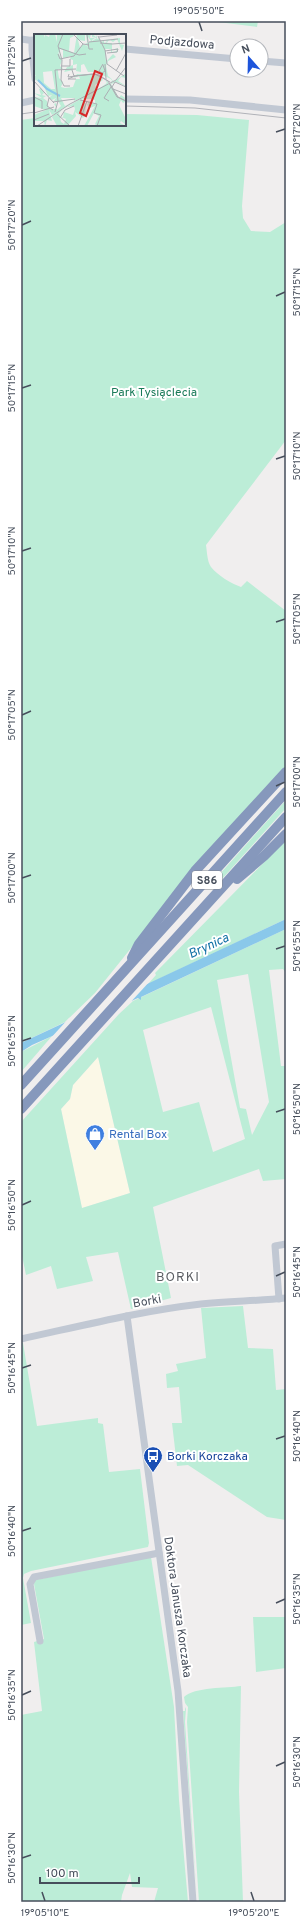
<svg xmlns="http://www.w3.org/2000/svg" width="307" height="1923" font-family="Overpass,sans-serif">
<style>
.commercial{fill:#fbf8e7}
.green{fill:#bcedd7;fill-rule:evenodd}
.water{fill:#8ac8ea}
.pier{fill:#f0eeee}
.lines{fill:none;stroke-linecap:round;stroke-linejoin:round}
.minor{stroke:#c1c8d3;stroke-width:7}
.highway{stroke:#8698bc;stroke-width:10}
.tram{stroke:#b0b2b8;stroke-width:1}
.ticks{fill:none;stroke:#464e5b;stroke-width:1.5}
.labels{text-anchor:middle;stroke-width:4;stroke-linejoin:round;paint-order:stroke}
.shield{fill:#fff;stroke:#7e838c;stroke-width:1}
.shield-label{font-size:11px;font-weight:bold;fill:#464e5b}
.street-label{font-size:12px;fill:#464e5b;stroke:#fff}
.park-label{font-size:12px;fill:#197a58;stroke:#fff}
.shop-label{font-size:12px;fill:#366cbe;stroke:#fff;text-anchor:start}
.transit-label{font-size:12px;fill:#164399;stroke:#fff;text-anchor:start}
.water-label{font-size:13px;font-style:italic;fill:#0f6fa5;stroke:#fff}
.neighbourhood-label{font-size:13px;letter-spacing:1px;fill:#5a5d62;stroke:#fff}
.inset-river{fill:none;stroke:#8ac8ea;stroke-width:2}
.inset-road{fill:none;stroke:#acaeb3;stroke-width:1}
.view{fill:#d62828;fill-opacity:0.15;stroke:#d62828;stroke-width:2}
.inset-edge{fill:none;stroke:#464e5b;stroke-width:2}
.neatline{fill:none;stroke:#464e5b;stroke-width:1.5}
.ticks-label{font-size:10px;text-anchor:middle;fill:#464e5b}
</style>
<rect width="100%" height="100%" fill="#f0eeee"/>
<polygon class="commercial" points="98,1057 130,1193 82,1208 61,1109 70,1099 73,1085"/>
<g class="green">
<polygon points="210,21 258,21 257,27"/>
<path d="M125,114L197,115L249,120L242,206L243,218L251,231L270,232L286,222V440L206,545C207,551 207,561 211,567C217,575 232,584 241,587L247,581L286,611V767L197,866L95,993L65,1022L21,1043V120L35,118V125H125Z"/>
<polygon points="286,800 286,808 222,879 219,875"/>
<polygon points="286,840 286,919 148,984 156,975 155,973"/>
<path d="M286,929V973L283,969L269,970L281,1066H286V1179L263,1181L259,1169L153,1207L171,1298L131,1309L118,1252L86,1257L93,1281L57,1289L51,1266L26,1275L21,1251V1122L119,1014L133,1001ZM248,974L269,1102L252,1135L246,1109L240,1108L217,980ZM211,1007L245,1139L213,1152L199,1102L163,1112L143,1030ZM98,1057L130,1193L82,1208L61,1109L70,1099L73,1085Z"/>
<polygon points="52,1036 21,1072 21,1052"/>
<polygon points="243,1306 248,1348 273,1349 276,1390 286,1389 286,1520 267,1517 188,1465 177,1466 172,1423 182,1423 179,1387 167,1388 166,1374 178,1371 176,1364 206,1358 201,1308"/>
<polygon points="21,1343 23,1343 37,1426 98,1418 98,1423 103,1424 109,1472 140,1469 149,1543 148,1547 31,1571 24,1574 23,1578 31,1623 21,1625"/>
<polygon points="151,1557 174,1707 179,1800 188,1902 154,1902 158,1888 132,1887 130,1873 122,1895 121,1902 21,1902 21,1715 42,1711 34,1642 44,1639 34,1584 35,1580"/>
<polygon points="253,1617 286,1617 286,1668 256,1672"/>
<path d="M241,1686L239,1792L243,1902H199L187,1722L188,1707L185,1703L184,1697C194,1687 227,1688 241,1686Z"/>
<polygon points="185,1707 186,1709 185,1722 197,1902 183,1711 185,1711"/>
</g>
<polygon class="water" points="286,919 286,929 141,997 141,1000 138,998 32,1045 21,1052 21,1043"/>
<polygon class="pier" points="151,980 128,1005 49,1040 69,1018"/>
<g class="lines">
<g class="minor">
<polyline points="21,39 35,41"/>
<polyline points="32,40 32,50 35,79"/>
<polyline points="125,49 237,59"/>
<polyline points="261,61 286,63"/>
<polyline points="125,99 190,100 286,110"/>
<polyline points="21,103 35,100"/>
<polyline points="279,1299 275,1246 286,1244"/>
<polyline points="127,1316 178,1691 193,1902"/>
<path d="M21,1339C81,1326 140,1311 201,1304C229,1301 258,1301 286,1298"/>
<polyline points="40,1641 30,1584 34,1577 159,1553"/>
</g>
<g class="highway">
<polyline points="237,879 264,856 286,834"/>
<polyline points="132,958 139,944 195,871 286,772"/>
<polyline points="21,1085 286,792"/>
<polyline points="21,1109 286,817"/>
</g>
<g class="tram">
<polyline points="125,106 195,108 286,118"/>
<polyline points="21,114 35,112"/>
</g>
</g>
<path class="ticks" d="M199,22L202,31M22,61L31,58M276,132L285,129M22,225L31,221M276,296L285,292M22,388L31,385M276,459L285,456M22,551L31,548M276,622L285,619M22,715L31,711M276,786L285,782M22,878L31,875M276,949L285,946M22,1041L31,1038M276,1112L285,1109M22,1205L31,1201M276,1276L285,1272M22,1368L31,1365M276,1439L285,1436M22,1531L31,1528M276,1603L285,1599M22,1695L31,1691M276,1766L285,1762M22,1858L31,1855M42,1892L45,1901M251,1892L254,1901"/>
<defs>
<symbol id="shop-pin" viewBox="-11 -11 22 30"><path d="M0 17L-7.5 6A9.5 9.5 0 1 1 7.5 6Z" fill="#3f7fe0" stroke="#fff"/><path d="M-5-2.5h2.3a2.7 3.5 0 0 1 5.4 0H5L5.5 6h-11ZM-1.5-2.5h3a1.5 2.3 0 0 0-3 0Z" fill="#fff"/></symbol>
<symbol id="bus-pin" viewBox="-11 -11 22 30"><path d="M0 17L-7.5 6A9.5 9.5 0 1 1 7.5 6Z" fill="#1a4fb4" stroke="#fff"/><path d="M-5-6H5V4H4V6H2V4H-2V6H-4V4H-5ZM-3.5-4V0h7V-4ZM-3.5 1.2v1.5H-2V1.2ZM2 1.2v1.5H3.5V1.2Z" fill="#fff"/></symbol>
</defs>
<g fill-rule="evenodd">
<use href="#shop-pin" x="84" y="1123" width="22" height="30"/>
<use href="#bus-pin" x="142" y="1445" width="22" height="30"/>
</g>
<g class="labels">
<rect class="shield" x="192" y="871" width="30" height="18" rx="3"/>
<g class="shield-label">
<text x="207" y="884">S86</text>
</g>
<g class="street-label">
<text transform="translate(182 42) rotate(5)" y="4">Podjazdowa</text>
<text transform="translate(147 1301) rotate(-10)" y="4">Borki</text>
<text transform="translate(178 1607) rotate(82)" y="4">Doktora Janusza Korczaka</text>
</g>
<g class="park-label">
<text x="154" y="396">Park Tysiąclecia</text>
</g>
<g class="shop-label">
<text x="109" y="1138">Rental Box</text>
</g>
<g class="transit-label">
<text x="167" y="1460">Borki Korczaka</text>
</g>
<g class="water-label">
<text transform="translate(208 945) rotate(-25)" y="5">Brynica</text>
</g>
<g class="neighbourhood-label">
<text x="178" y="1281">BORKI</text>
</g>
</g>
<g transform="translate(34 34)">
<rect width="92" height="92" fill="#f0eeee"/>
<path d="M0,0H10V4L11,1L15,3L16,0H21L23,8V0H39L40,2L36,4L35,17L40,19L43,0H51V7L44,6L46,14L49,10L55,13L51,10L57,7L54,3V8H53V2L52,7V0H57L56,4H61L58,6V7L63,4L58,3V0L62,3L63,1V5L65,4L68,8L70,6V9L73,8L71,6L86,4V10L90,11L88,17L83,5L79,8L76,6L74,7L73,9H78V18L83,17L81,15L84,14V18L79,19L77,18V15H71L72,28L79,20L82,23L74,27L72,32L74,42L80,47L76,48L79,46L62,38H54L50,30L47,31V38L42,37L43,30L39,31V36L30,38L33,33L39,31V26L36,25L37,22L29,24V16L26,15V19L24,18L28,26L26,32L29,35H24V38L25,44L29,48L27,53L31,54L39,53L42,45H46L45,42L40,44L43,40L64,41L69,46L61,51L63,56L73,49L71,46L75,49L73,51L76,50L91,40L92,44L87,43L84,47L92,52L82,48L77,50L85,64L87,61L91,64L90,66L85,64L92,67L89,69L87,66L85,71L92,85L91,90L87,87L86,89L90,91L92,90V92H63L61,90L65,82L60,79L53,92H50L61,72L56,74L53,71L55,67L57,70L61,69V66L57,65H48L52,70L51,82L49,84L41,78L42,82L34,91L36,92H23L18,83L22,79L18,81L15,76L18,87L13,86L11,92L10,87H0V81L12,76L0,72V63L8,64L0,59L7,61L5,55L7,54L10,59L8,61L12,62L9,64L13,67L15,75H23L20,70L22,69L23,76L27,72L24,67H20L22,64L18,66L15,64L18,61L14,62L9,50L0,45V41L2,42L0,39ZM18,37L21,55H17L10,49L9,38ZM27,64H41L40,67L48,64L33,73L40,72L41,75L39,81L30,78L29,83H27L32,85L30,90L27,88L25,79L28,76L23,78L39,68L31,72Z" fill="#bcedd7" fill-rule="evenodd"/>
<path class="inset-river" d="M4,46L13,55L26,62"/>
<path class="inset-road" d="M29,0L24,12L28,26L27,46L30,52H36M39,0L49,10L55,11M53,0L55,15H59M64,2L71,16L73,30L90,42M65,3L83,1M55,8L84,5M66,9L78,10M78,10L92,9M25,14L45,21L52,20M71,17L84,15M73,19L83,18L84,15M24,20L26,25L40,22L49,10M69,30L65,37L68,39L71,37L69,31M71,30L72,45M27,32H36V25M38,36L40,42L61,40L76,48M82,37L92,19M35,40L34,43L58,40L65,41L74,47L84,63L92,67M41,42L34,45H42M0,47L20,69M75,49L83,63L92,67M78,53L81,48L92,53M79,55L92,60M0,63L8,67V75M15,64L13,72L19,76M46,66L63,70L60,79L67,81L63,92M75,67L70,64L77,53M19,68L41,65M21,78L24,67L21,36L42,35M0,79L20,73M23,80L36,92M26,84L31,76L40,72M0,86L15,80M3,92L36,70L82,46L92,33M44,92L53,67"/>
<path class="view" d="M61,37L68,40L52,82L46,79Z"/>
<rect width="92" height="92" class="inset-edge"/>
</g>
<rect width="307" height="1923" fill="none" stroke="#ffffff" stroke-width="44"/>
<g transform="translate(249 58) rotate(340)"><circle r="19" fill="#ffffff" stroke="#b5b8bd"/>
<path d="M0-3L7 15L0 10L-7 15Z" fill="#1d54db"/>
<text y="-6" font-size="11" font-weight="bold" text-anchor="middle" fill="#464e5b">N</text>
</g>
<path d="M40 1877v6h99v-6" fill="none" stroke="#464e5b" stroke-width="2"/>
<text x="46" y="1877" font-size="12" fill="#464e5b" stroke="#ffffff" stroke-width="3" paint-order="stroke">100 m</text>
<rect x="22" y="22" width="263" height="1879" class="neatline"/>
<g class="ticks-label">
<text x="199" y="14">19°05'50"E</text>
<text transform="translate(11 61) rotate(-90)" y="4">50°17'25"N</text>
<text transform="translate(296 129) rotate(-90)" y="4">50°17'20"N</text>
<text transform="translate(11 225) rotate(-90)" y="4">50°17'20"N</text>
<text transform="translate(296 292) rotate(-90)" y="4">50°17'15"N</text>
<text transform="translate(11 388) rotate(-90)" y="4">50°17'15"N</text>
<text transform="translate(296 456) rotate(-90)" y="4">50°17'10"N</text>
<text transform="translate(11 551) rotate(-90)" y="4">50°17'10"N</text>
<text transform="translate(296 619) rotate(-90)" y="4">50°17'05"N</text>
<text transform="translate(11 715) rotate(-90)" y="4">50°17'05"N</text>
<text transform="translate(296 782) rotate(-90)" y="4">50°17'00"N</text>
<text transform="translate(11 878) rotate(-90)" y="4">50°17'00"N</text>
<text transform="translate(296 946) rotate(-90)" y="4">50°16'55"N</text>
<text transform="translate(11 1041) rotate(-90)" y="4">50°16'55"N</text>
<text transform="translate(296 1109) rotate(-90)" y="4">50°16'50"N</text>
<text transform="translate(11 1205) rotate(-90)" y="4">50°16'50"N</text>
<text transform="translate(296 1272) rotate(-90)" y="4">50°16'45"N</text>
<text transform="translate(11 1368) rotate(-90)" y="4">50°16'45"N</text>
<text transform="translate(296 1436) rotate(-90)" y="4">50°16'40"N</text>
<text transform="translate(11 1531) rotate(-90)" y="4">50°16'40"N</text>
<text transform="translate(296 1599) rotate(-90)" y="4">50°16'35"N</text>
<text transform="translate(11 1695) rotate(-90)" y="4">50°16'35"N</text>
<text transform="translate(296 1762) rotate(-90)" y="4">50°16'30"N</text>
<text transform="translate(11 1858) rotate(-90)" y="4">50°16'30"N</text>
<text x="45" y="1916">19°05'10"E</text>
<text x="254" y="1916">19°05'20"E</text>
</g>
</svg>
